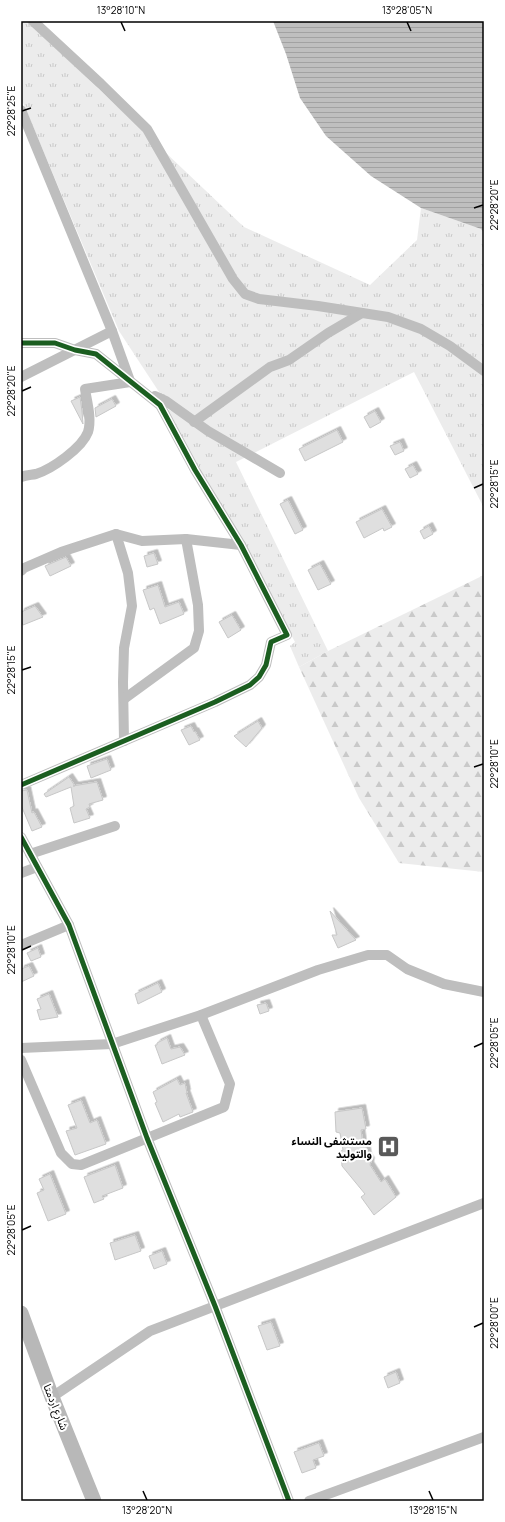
<svg xmlns="http://www.w3.org/2000/svg" width="505" height="1522" font-family="Manrope,'Noto Sans Arabic',sans-serif">
<style>
.grass{fill:url(#grass-tufts)}
.forest{fill:url(#forest-firs)}
.water{fill:url(#water-rules)}
.building{fill:#dfdfdf;stroke:#c7c7c7;filter:url(#shadow)}
.lines{fill:none;stroke-linecap:round;stroke-linejoin:round}
.minor{stroke:#bebebe;stroke-width:10}
.secondary{stroke:#b8b8b8;stroke-width:15}
.cycleway-casing{stroke:#fff;stroke-width:8}
.cycleway{stroke:#1b5e20;stroke-width:5}
.ticks{fill:none;stroke:#000;stroke-width:1.5}
.labels{text-anchor:middle;stroke-width:4;stroke-linejoin:round;paint-order:stroke}
.poi-label{font-size:11px;font-weight:bold;fill:#000;stroke:#fff;text-anchor:end}
.street-label{font-size:11px;fill:#000;stroke:#fff}
.neatline{fill:none;stroke:#000;stroke-width:1.5}
.ticks-label{font-size:10px;text-anchor:middle;fill:#000}
</style>
<defs>
<pattern id="grass-tufts" width="24" height="20" patternUnits="userSpaceOnUse"><rect width="24" height="20" fill="#ececec"/><path d="M3 7l-1-3M5 7V3M7 7l1-3M15 17l-1-3M17 17v-4M19 17l1-3" fill="none" stroke="#c9c9c9"/></pattern>
<pattern id="forest-firs" width="22" height="20" patternUnits="userSpaceOnUse"><rect width="22" height="20" fill="#ececec"/><path d="M5 1l3.5 6h-7zM16 11l3.5 6h-7z" fill="#c9c9c9"/></pattern>
<pattern id="water-rules" width="6" height="5" patternUnits="userSpaceOnUse"><rect width="6" height="5" fill="#bfbfbf"/><path d="M0 2.5h6" fill="none" stroke="#a2a2a2"/></pattern>
<filter id="shadow"><feDropShadow dx="3.5" dy="-3.5" stdDeviation="0" flood-color="#0004"/></filter>
</defs>
<rect width="100%" height="100%" fill="#fff"/>
<polygon class="grass" points="21,21 27,21 244,227 370,285 417,240 421,208 481,229 484,233 484,508 414,372 236,462 328,651 299,667 290,646 295,642 242,543 163,407 180,415 161,395 119,331 21,98"/>
<polygon class="forest" points="484,575 484,872 399,863 359,798 299,667 328,651"/>
<polygon class="water" points="273,21 484,21 484,233 481,229 421,208 371,176 326,136 300,98 286,54"/>
<g class="building">
<polygon points="80,397 82,411 83,424 71,401"/>
<polygon points="112,399 116,406 96,417 95,408"/>
<polygon points="375,411 381,422 370,428 364,417"/>
<polygon points="337,430 343,442 305,461 299,449"/>
<polygon points="400,442 404,451 395,455 390,446"/>
<polygon points="413,465 418,474 410,478 405,469"/>
<polygon points="288,500 303,530 295,534 280,504"/>
<polygon points="382,509 392,527 384,531 383,528 364,538 356,522"/>
<polygon points="429,526 433,534 424,539 420,531"/>
<polygon points="154,553 158,564 147,567 144,556"/>
<polygon points="66,557 71,566 50,576 45,566"/>
<polygon points="320,564 331,584 318,590 308,570"/>
<polygon points="158,585 165,607 179,602 184,614 160,624 154,608 150,610 143,590"/>
<polygon points="35,606 43,617 23,625 21,619 21,612"/>
<polygon points="232,615 241,630 228,638 219,622"/>
<polygon points="258,721 262,728 246,747 234,736"/>
<polygon points="191,726 194,732 195,731 200,740 189,745 181,730"/>
<polygon points="107,759 111,770 91,778 87,766"/>
<polygon points="69,777 75,786 73,786 97,782 103,800 89,804 90,807 86,809 90,818 74,823 70,808 74,806 71,787 46,797 44,794"/>
<polygon points="27,790 32,813 34,812 42,827 32,831 21,805 21,791"/>
<polygon points="330,911 356,940 338,948 332,935 337,935"/>
<polygon points="38,948 41,957 31,961 27,953"/>
<polygon points="29,966 34,976 21,982 21,969"/>
<polygon points="158,983 162,992 138,1004 135,994"/>
<polygon points="49,994 58,1017 40,1020 37,1010 41,1009 37,999"/>
<polygon points="266,1003 269,1011 260,1014 257,1005"/>
<polygon points="167,1038 171,1049 180,1047 185,1055 162,1064 155,1045 157,1045 157,1043"/>
<polygon points="177,1079 180,1085 185,1083 187,1093 186,1093 193,1112 180,1117 179,1114 163,1122 155,1103 157,1102 153,1092"/>
<polygon points="81,1100 90,1123 97,1120 106,1144 75,1155 66,1131 77,1128 68,1105"/>
<polygon points="362,1108 366,1129 361,1130 363,1145 366,1146 368,1157 371,1161 370,1165 381,1182 385,1179 396,1197 374,1215 361,1197 365,1194 342,1166 341,1151 343,1150 340,1133 336,1132 335,1112"/>
<polygon points="115,1165 123,1188 102,1196 104,1199 94,1203 84,1177"/>
<polygon points="50,1174 66,1214 48,1221 37,1193 44,1190 39,1179"/>
<polygon points="135,1235 141,1251 115,1260 110,1243"/>
<polygon points="162,1251 167,1264 154,1269 149,1256"/>
<polygon points="271,1322 280,1346 267,1350 258,1326"/>
<polygon points="396,1372 400,1383 388,1388 384,1377"/>
<polygon points="319,1443 324,1456 313,1460 316,1468 302,1473 294,1452"/>
</g>
<g class="lines">
<g class="minor">
<polyline points="33,21 101,84 147,129 233,279 245,294 259,299 318,306 388,317 421,329 450,346 484,371"/>
<polyline points="21,110 112,331 130,381"/>
<polyline points="21,343 55,343 75,350 96,354 160,405 195,470 241,545 287,635 271,642 266,665 259,677 250,685 215,702 21,785"/>
<polyline points="21,377 112,331"/>
<polyline points="155,396 166,401 208,431 280,473"/>
<polyline points="194,422 270,367 289,360 328,333 362,313"/>
<path d="M21,477C26,475 31,475 36,474C52,469 82,448 88,432C92,419 87,402 85,389L130,382"/>
<polyline points="116,534 128,573 132,606 124,648 123,682 124,741"/>
<polyline points="21,571 24,568 61,552 116,534 142,541 186,539 241,545"/>
<polyline points="124,699 194,648 199,631 198,605 186,539"/>
<polyline points="21,837 69,925 147,1138 215,1306 289,1501"/>
<polyline points="30,854 115,826"/>
<polyline points="21,873 37,867"/>
<polyline points="21,945 69,925"/>
<polyline points="21,1048 112,1044 201,1015 318,970 368,955 387,955 407,969 444,984 484,992"/>
<polyline points="21,1060 61,1153 72,1164 81,1165 224,1107 230,1084 201,1015"/>
<polyline points="52,1397 150,1331 484,1203"/>
<polyline points="309,1501 484,1437"/>
</g>
<polyline class="secondary" points="21,1313 52,1397 94,1501"/>
<defs>
<g id="cycleway">
<polyline points="21,343 55,343 75,350 96,354 160,405 195,470 241,545 287,635 271,642 266,665 259,677 250,685 215,702 21,785"/>
<polyline points="21,837 69,925 147,1138 215,1306 289,1501"/>
</g>
</defs>
<use href="#cycleway" class="cycleway-casing"/>
<use href="#cycleway" class="cycleway"/>
</g>
<path class="ticks" d="M121,22L125,31M407,22L411,31M22,111L31,108M474,208L483,205M22,391L31,387M474,488L483,484M22,670L31,667M474,767L483,764M22,950L31,946M474,1047L483,1043M22,1230L31,1226M474,1327L483,1323M143,1491L147,1500M429,1491L433,1500"/>
<defs>
<symbol id="hospital-square" viewBox="-11 -11 22 22"><rect x="-9" y="-9" width="18" height="18" rx="4" fill="#595959" stroke="#fff"/><path d="M-5-5h3v3.5h4V-5h3V5h-3V1.5h-4V5h-3Z" fill="#fff"/></symbol>
</defs>
<g fill-rule="evenodd">
<use href="#hospital-square" x="376" y="1134" width="25" height="25"/>
</g>
<g class="labels">
<g class="poi-label">
<text x="372" y="1145">مستشفى النساء<tspan x="372" dy="13">والتوليد</tspan></text>
</g>
<g class="street-label">
<text transform="translate(56 1407) rotate(68)" y="4">شارع اردمتا</text>
</g>
</g>
<rect width="505" height="1522" fill="none" stroke="#ffffff" stroke-width="44"/>
<rect x="22" y="22" width="461" height="1478" class="neatline"/>
<g class="ticks-label">
<text x="121" y="14">13°28'10"N</text>
<text x="407" y="14">13°28'05"N</text>
<text transform="translate(11 111) rotate(-90)" y="4">22°28'25"E</text>
<text transform="translate(494 205) rotate(-90)" y="4">22°28'20"E</text>
<text transform="translate(11 391) rotate(-90)" y="4">22°28'20"E</text>
<text transform="translate(494 484) rotate(-90)" y="4">22°28'15"E</text>
<text transform="translate(11 670) rotate(-90)" y="4">22°28'15"E</text>
<text transform="translate(494 764) rotate(-90)" y="4">22°28'10"E</text>
<text transform="translate(11 950) rotate(-90)" y="4">22°28'10"E</text>
<text transform="translate(494 1043) rotate(-90)" y="4">22°28'05"E</text>
<text transform="translate(11 1230) rotate(-90)" y="4">22°28'05"E</text>
<text transform="translate(494 1323) rotate(-90)" y="4">22°28'00"E</text>
<text x="147" y="1514">13°28'20"N</text>
<text x="433" y="1514">13°28'15"N</text>
</g>
</svg>
